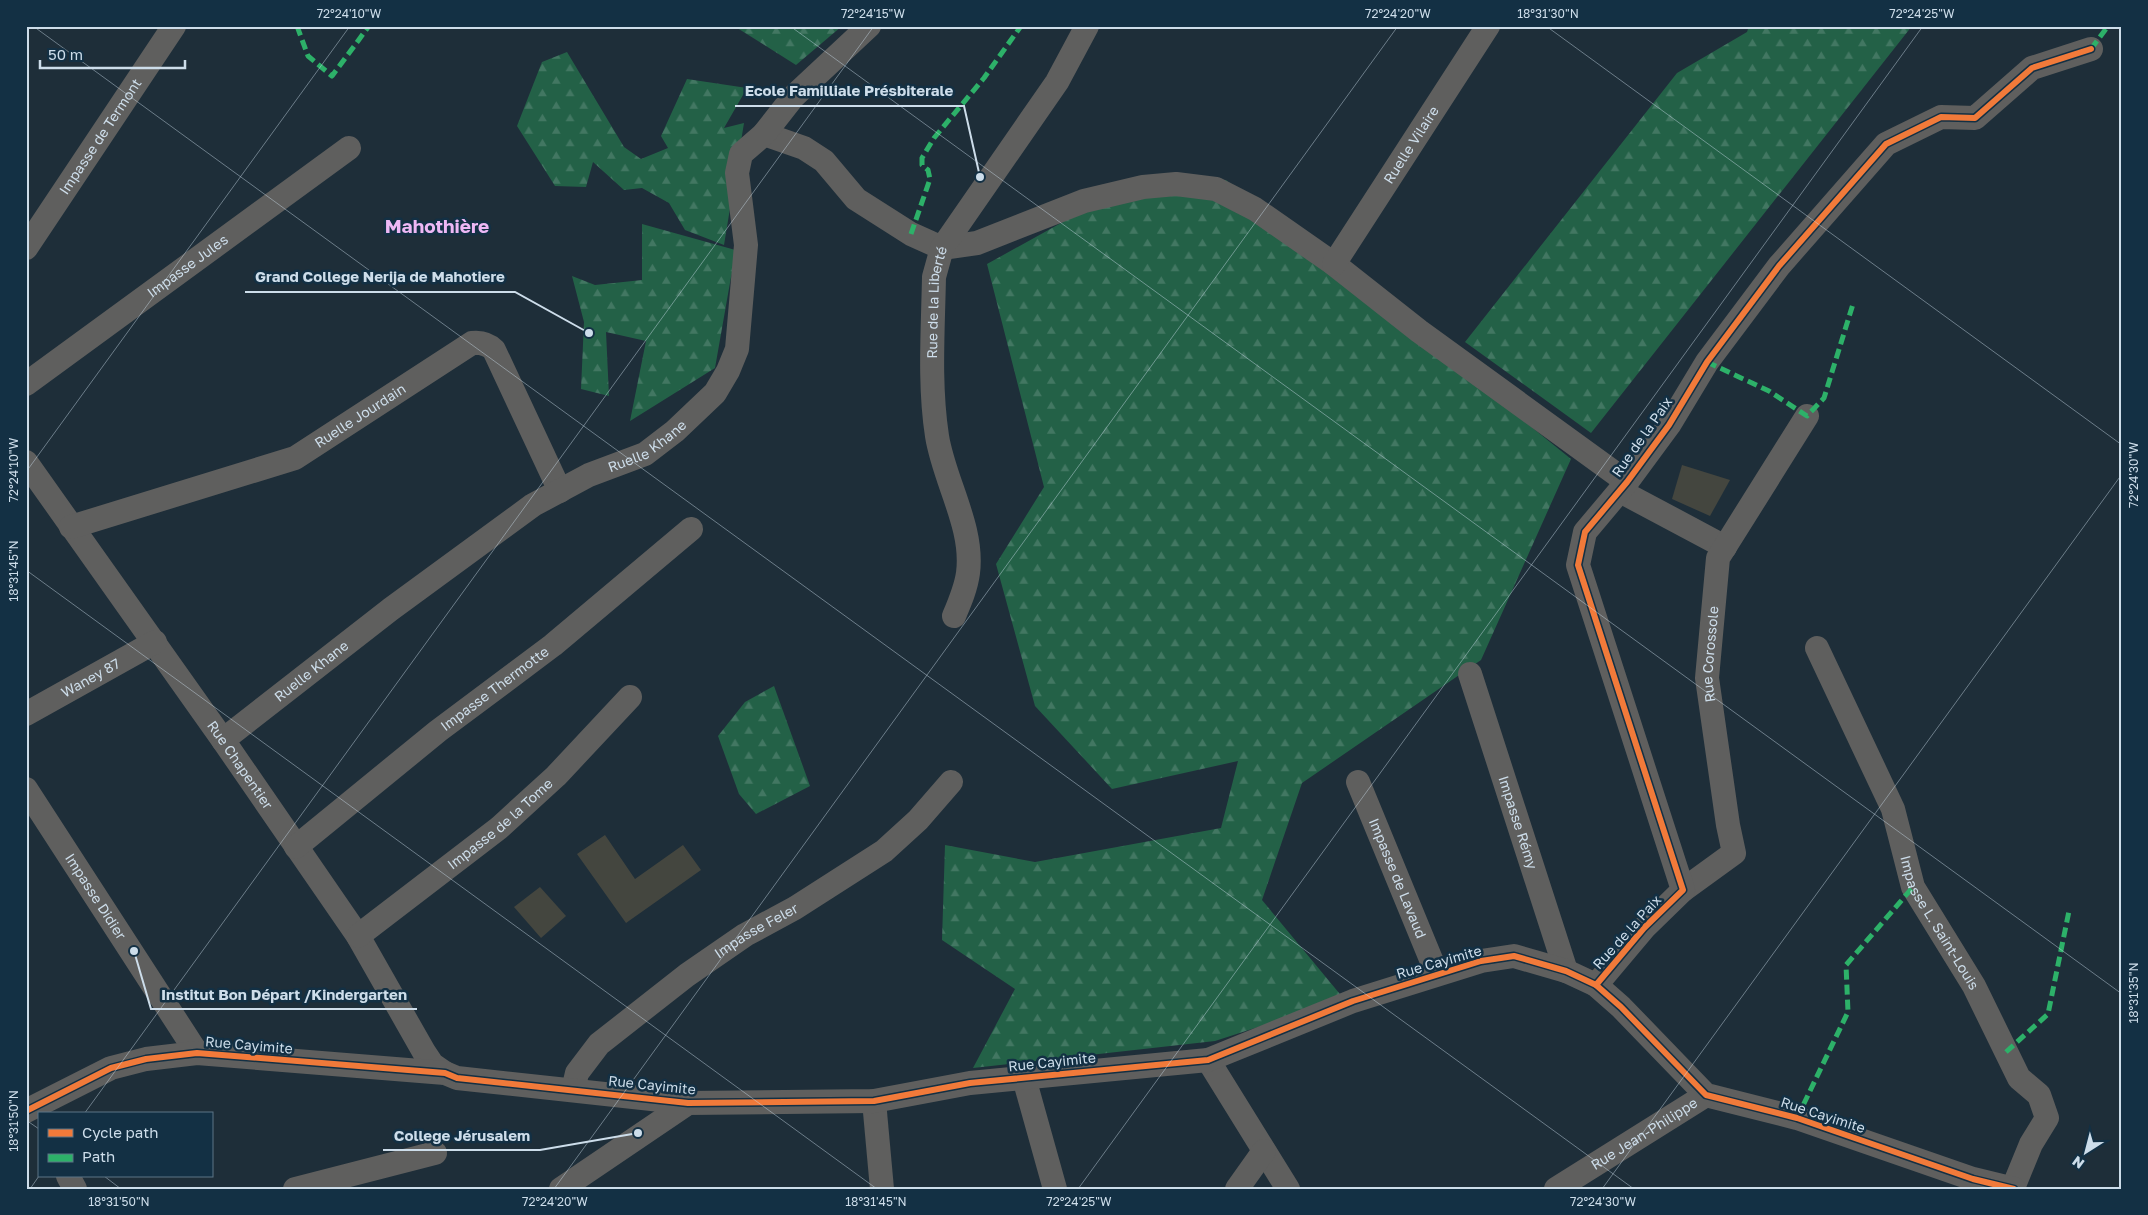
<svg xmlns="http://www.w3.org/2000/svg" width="2148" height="1215" font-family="'Golos Text',sans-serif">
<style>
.forest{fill:url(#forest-firs)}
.building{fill:#44463f}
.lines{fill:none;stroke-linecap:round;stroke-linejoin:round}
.minor{stroke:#5f5f5e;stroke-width:24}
.quiet{stroke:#2db169;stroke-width:5;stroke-dasharray:10 5;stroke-linecap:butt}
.cycleway-casing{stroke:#133044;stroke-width:9}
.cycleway{stroke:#f17a3a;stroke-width:6}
.ticks{fill:none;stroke:#cdddea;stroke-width:1;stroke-opacity:0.45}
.labels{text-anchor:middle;stroke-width:5;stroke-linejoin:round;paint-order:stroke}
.street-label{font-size:14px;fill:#cdddea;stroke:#133044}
.district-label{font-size:19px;font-weight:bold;fill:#edb8f5;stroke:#133044}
.leader{fill:none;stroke:#cdddea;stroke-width:2}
.callout-dot{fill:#cdddea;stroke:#133044;stroke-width:2}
.callout-label{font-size:15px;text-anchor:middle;font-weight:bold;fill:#cdddea;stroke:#133044;stroke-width:5;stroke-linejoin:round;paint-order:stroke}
.neatline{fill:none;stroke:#cdddea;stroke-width:2}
.ticks-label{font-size:12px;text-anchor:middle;fill:#cdddea}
</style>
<defs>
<pattern id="forest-firs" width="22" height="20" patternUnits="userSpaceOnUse" patternTransform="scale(1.25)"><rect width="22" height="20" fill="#236147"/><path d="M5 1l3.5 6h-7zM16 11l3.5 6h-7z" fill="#427762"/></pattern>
</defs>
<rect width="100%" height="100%" fill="#1e2e39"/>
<g class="forest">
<polygon points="734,26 842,26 796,65"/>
<polygon points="1749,26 1912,26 1591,433 1465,342 1677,73 1747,32"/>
<polygon points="567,52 624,147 641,159 668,148 661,136 687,79 747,88 724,128 744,123 724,245 685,230 669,203 642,188 624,190 593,162 586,187 555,186 517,126 542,62"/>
<polygon points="1226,180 1571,459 1481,660 1302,783 1262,900 1344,999 1215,1041 973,1068 1015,989 942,940 945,845 1035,862 1221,828 1238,761 1112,789 1035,706 996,564 1044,487 987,264 1097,203"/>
<polygon points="642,224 739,251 731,277 715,368 630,421 646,341 606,332 609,396 581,389 584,322 572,276 595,285 642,280"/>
<polygon points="774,686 810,786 756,814 739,794 718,736 745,702"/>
</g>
<g class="building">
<polygon points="1682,465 1730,480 1710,516 1672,499"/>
<polygon points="605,835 635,879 683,845 701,870 626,923 577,854"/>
<polygon points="540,887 566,916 541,938 514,907"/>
</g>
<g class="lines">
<g class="minor">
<polyline points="764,134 804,148 824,161 856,199 911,234 942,248 977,243 1084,201 1143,187 1176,184 1216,189 1255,209 1334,264 1419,331 1627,482"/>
<path id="s1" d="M26,248L174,26"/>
<path id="s2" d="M1334,264L1488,26"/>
<path id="s3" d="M26,384L349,148"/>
<path id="s4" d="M26,462L223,740L358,936L424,1052L432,1064L445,1073"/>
<polyline points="1620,491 1725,547"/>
<path id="s5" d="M71,527L295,458L472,343C481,342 488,344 494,350L560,491"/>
<path id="s6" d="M954,616C960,602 966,588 968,573C974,527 944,481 937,436C929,384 933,330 934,277L942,248L1057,82L1087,26"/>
<path id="s7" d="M1817,648L1893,809L1913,887L1974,986L2019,1078L2039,1095L2047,1118L2031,1144L2013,1188"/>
<path id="s8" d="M1470,674L1566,971"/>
<path id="s9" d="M26,714L155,642"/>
<path id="s10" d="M223,740L391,609L533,505L589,475L645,454L675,431L715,393L728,371L737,349L746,245L737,173L741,154L764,134L793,97L869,26"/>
<path id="s11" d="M1358,782L1437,974"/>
<path id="s12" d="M26,789L197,1053"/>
<path id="s13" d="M296,847L438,731L553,645L691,529"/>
<path id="s14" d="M1683,890L1734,853L1728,825L1707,678L1718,558L1807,416"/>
<path id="s15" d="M358,936L499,828L556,776L630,697"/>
<polyline points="1596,985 1644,928 1683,890 1578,565 1585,532 1627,482 1669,425 1707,362 1779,266 1886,144 1941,117 1975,118 2032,68 2091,49"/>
<polyline points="1208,1060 1288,1189"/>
<polyline points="1024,1078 1055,1189"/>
<path id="s16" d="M573,1090L577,1073L599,1044L687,975L745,935L795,908L884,851L918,820L951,782"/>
<polyline points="874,1101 882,1189"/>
<polyline points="26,1111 111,1068 146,1059 197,1053 445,1073 457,1078 688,1103 874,1101 970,1083 1208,1060 1353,1001 1481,961 1514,956 1566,971 1596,985 1621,1007 1706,1095 1797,1118 1973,1179 2014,1189"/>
<polyline points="68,1176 75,1189"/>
<polyline points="295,1189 435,1153"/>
<polyline points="561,1189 688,1103"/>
<polyline points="1237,1189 1264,1151"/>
<path id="s17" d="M1556,1189L1706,1095"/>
</g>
<g class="quiet">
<polyline points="297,26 308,56 332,76 369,26"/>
<polyline points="2091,49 2108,26"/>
<polyline points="911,234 930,179 928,170 922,165 922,158 934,138 984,78 1021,26"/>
<polyline points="1707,362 1769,391 1807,416 1824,398 1853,304"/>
<polyline points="2006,1052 2048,1014 2069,911"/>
<polyline points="1797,1118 1848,1012 1846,965 1913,887"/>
</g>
<defs>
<g id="cycleway">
<polyline points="1596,985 1644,928 1683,890 1578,565 1585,532 1627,482 1669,425 1707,362 1779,266 1886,144 1941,117 1975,118 2032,68 2091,49"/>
<polyline points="26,1111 111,1068 146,1059 197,1053 445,1073 457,1078 688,1103 874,1101 970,1083 1208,1060 1353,1001 1481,961 1514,956 1566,971 1596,985 1621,1007 1706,1095 1797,1118 1973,1179 2014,1189"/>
</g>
</defs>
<use href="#cycleway" class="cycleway-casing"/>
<use href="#cycleway" class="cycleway"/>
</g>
<path class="ticks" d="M33,26L1634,1189M790,26L2122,994M1546,26L2122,445M26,472L350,26M26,570L877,1189M84,1114L874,26M26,1120L39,1129M104,1176L121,1189M30,1189L39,1176M554,1189L1398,26M1078,1189L1923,26M1602,1189L2122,474"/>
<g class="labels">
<g class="street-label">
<text dy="5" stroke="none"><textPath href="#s1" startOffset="134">Impasse de Termont</textPath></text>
<text dy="5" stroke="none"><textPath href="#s2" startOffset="142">Ruelle Vilaire</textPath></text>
<text dy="5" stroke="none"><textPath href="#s3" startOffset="200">Impasse Jules</textPath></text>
<text dy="5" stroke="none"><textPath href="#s6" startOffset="321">Rue de la Liberté</textPath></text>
<text dy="5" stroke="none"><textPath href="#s5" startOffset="312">Ruelle Jourdain</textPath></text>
<text transform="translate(1642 437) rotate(-55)" y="5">Rue de la Paix</text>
<text dy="5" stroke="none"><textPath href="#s10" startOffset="518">Ruelle Khane</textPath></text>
<text dy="5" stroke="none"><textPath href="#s14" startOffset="264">Rue Corossole</textPath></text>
<text dy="5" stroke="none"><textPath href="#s10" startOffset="112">Ruelle Khane</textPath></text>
<text dy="5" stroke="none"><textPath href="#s9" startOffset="74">Waney 87</textPath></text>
<text dy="5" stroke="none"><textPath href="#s13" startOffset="254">Impasse Thermotte</textPath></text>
<text dy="5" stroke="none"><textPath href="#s4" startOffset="371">Rue Chapentier</textPath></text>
<text dy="5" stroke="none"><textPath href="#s15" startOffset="181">Impasse de la Tome</textPath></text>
<text dy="5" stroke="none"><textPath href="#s8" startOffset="156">Impasse Rémy</textPath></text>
<text dy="5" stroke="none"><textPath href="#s11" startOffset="104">Impasse de Lavaud</textPath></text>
<text dy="5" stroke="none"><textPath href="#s12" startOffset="128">Impasse Didier</textPath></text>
<text dy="5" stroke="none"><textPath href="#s7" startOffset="302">Impasse L. Saint-Louis</textPath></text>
<text dy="5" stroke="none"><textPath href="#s16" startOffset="248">Impasse Feler</textPath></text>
<text transform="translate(1627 932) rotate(-48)" y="5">Rue de la Paix</text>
<text transform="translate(1439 962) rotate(-16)" y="5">Rue Cayimite</text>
<text transform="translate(249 1045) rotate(5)" y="5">Rue Cayimite</text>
<text transform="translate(1052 1062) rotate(-6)" y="5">Rue Cayimite</text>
<text transform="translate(652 1085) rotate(6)" y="5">Rue Cayimite</text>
<text transform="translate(1823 1115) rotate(18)" y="5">Rue Cayimite</text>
<text dy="5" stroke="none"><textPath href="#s17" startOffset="104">Rue Jean-Philippe</textPath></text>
</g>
<g class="district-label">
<text x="437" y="233">Mahothière</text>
</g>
</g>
<path class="leader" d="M980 177L964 106H735M589 333L515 292H245M134 951L151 1009H417M638 1133L540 1150H383"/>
<g class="callout-dot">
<circle cx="980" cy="177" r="5"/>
<circle cx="589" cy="333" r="5"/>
<circle cx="134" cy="951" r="5"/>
<circle cx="638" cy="1133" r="5"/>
</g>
<g class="callout-label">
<text x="849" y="96">Ecole Familliale Présbiterale</text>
<text x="380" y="282">Grand College Nerija de Mahotiere</text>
<text x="284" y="1000">Institut Bon Départ /Kindergarten</text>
<text x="462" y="1141">College Jérusalem</text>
</g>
<rect width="2148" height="1215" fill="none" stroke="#133044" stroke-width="55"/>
<rect x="38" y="1112" width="175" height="65" fill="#133044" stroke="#5d7586"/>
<rect x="48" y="1129" width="25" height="8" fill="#f17a3a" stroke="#5d7586"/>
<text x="82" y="1138" font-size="15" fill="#cdddea">Cycle path</text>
<rect x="48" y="1154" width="25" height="8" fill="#2db169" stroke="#5d7586"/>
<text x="82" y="1162" font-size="15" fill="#cdddea">Path</text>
<g transform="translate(2086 1152) rotate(216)" stroke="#133044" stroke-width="4" paint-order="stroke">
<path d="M0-4L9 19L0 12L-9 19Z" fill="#cdddea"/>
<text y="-8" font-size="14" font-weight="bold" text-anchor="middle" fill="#cdddea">N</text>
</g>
<path d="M40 60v8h145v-8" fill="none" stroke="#cdddea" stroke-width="2.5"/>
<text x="48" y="60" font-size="15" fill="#cdddea" stroke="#133044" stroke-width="4" paint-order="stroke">50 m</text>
<rect x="28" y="28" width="2092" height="1160" class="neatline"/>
<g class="ticks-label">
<text x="349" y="18">72°24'10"W</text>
<text x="873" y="18">72°24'15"W</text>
<text x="1398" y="18">72°24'20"W</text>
<text x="1548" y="18">18°31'30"N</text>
<text x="1922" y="18">72°24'25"W</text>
<text transform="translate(14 470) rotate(-90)" y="4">72°24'10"W</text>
<text transform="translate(2134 475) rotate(-90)" y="4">72°24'30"W</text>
<text transform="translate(14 571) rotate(-90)" y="4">18°31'45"N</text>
<text transform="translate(2134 993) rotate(-90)" y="4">18°31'35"N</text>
<text transform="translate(14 1121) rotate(-90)" y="4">18°31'50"N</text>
<text x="119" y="1206">18°31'50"N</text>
<text x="555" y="1206">72°24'20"W</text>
<text x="876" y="1206">18°31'45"N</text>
<text x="1079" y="1206">72°24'25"W</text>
<text x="1603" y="1206">72°24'30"W</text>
</g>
</svg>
